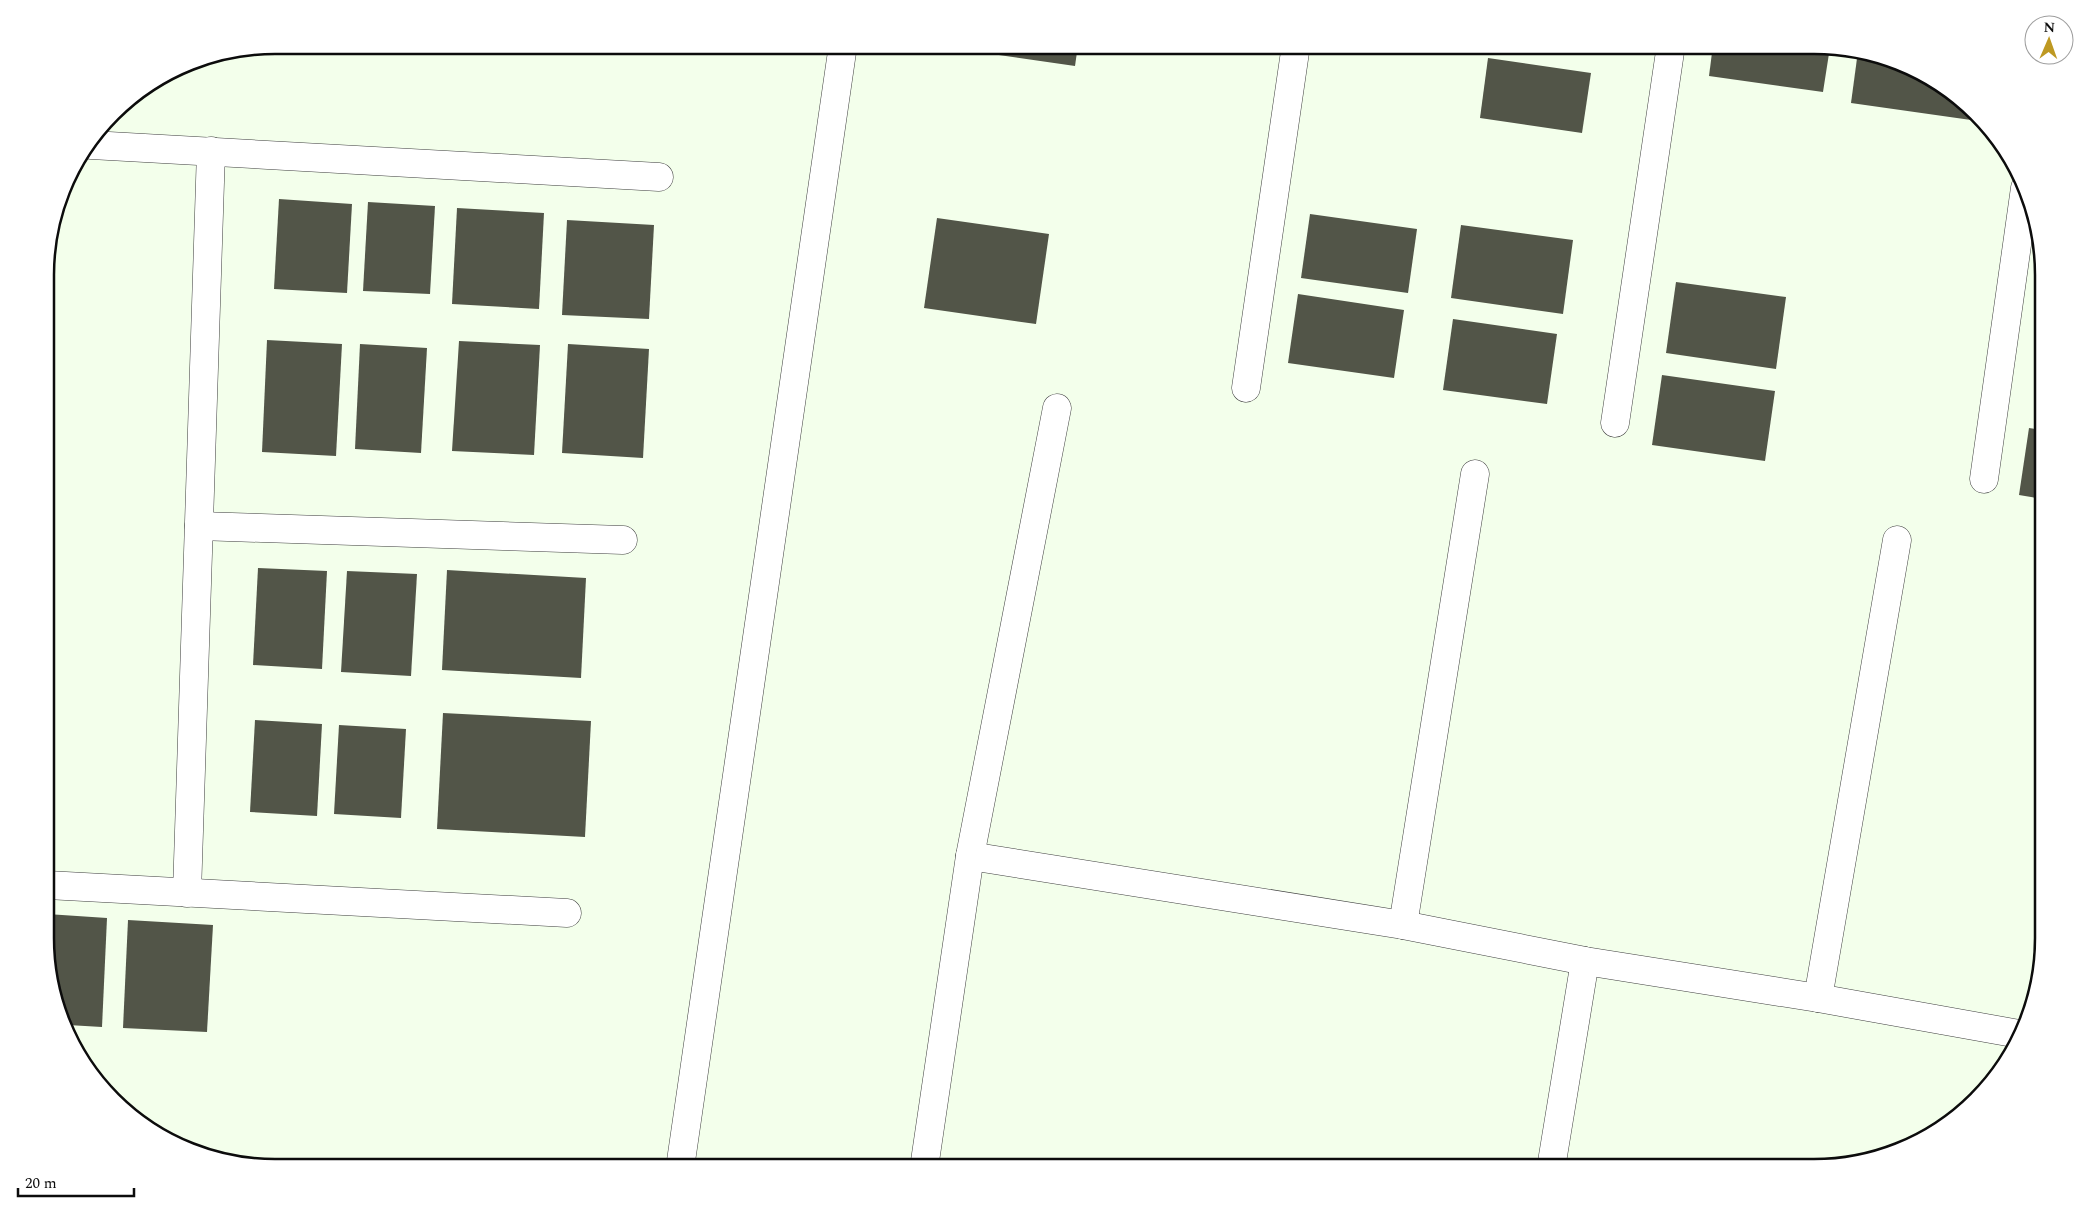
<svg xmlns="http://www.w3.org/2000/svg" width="2089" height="1213" font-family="Spectral,serif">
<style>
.building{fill:#525548}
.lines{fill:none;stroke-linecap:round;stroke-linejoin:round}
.minor-casing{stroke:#3f3f3f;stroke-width:29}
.minor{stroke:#fff;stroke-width:28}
.rim{fill:none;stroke:#0c0c0c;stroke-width:2.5}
</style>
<rect width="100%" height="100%" fill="#f3ffeb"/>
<g class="building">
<polygon points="972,45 1078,45 1075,66 971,51"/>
<polygon points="1713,45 1814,45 1830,47 1823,92 1709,76"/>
<polygon points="1858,51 1874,53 1929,76 1971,115 1971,120 1851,103"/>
<polygon points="1488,58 1591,73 1582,133 1480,118"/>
<polygon points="279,199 352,204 347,293 274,289"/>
<polygon points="368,202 435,206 430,294 363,291"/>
<polygon points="457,208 544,213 539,309 452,304"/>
<polygon points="1310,214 1417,229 1408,293 1301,278"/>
<polygon points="937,218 1049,234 1036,324 924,308"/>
<polygon points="567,220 654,225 649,319 562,315"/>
<polygon points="1461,225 1573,240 1563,314 1451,298"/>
<polygon points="1676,282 1786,297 1776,369 1666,353"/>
<polygon points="1298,294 1404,310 1394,378 1288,363"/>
<polygon points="1453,319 1557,334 1547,404 1443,390"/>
<polygon points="267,340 342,344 336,456 262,452"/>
<polygon points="459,341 540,345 534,455 452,451"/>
<polygon points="360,344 427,348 421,453 355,449"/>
<polygon points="568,344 649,349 643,458 562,453"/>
<polygon points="2042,345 2043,346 2043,407 2034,406"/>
<polygon points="1662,375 1775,391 1765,461 1652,445"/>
<polygon points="2029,428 2043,430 2043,499 2019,495"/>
<polygon points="258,568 327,571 322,669 253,665"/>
<polygon points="447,570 586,578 581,678 442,670"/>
<polygon points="347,571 417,574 411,676 341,672"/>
<polygon points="443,713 591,721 585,837 437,829"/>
<polygon points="255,720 322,724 317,816 250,812"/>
<polygon points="339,725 406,729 401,818 334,814"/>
<polygon points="47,914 107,918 102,1027 68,1025 47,968"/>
<polygon points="128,920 213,925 207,1032 123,1028"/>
</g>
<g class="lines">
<defs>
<g id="minor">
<polyline points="91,145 659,177"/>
<polyline points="1246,388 1296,45"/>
<polyline points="1615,423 1671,45"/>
<polyline points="1984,479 2025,188"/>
<polyline points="199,526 623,540"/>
<polyline points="970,856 1403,925 1585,961 1818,998 2019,1034"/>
<polyline points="47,885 567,913"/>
<polyline points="187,893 211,151"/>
<polyline points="1403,925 1475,474"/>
<polyline points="1818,998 1897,540"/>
<polyline points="680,1168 843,45"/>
<polyline points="924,1168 970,856 1057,408"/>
<polyline points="1551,1168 1585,961"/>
</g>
</defs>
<use href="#minor" class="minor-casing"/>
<use href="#minor" class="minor"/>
</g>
<path d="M0 0H2089V1213H0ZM275 54H1814A221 221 0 0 1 2035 275V938A221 221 0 0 1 1814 1159H275A221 221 0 0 1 54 938V275A221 221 0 0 1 275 54Z" fill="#fff" fill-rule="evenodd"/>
<path class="rim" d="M275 54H1814A221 221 0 0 1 2035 275V938A221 221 0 0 1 1814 1159H275A221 221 0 0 1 54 938V275A221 221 0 0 1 275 54Z"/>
<g transform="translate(2049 40) rotate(2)"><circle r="24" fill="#ffffff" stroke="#9e9e9e"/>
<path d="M0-4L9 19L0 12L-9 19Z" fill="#be9922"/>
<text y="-8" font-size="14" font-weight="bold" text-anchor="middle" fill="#0c0c0c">N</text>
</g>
<path d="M18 1188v8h116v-8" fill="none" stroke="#0c0c0c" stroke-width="2.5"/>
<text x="25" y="1188" font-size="15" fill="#0c0c0c" stroke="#ffffff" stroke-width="4" paint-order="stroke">20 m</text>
</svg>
